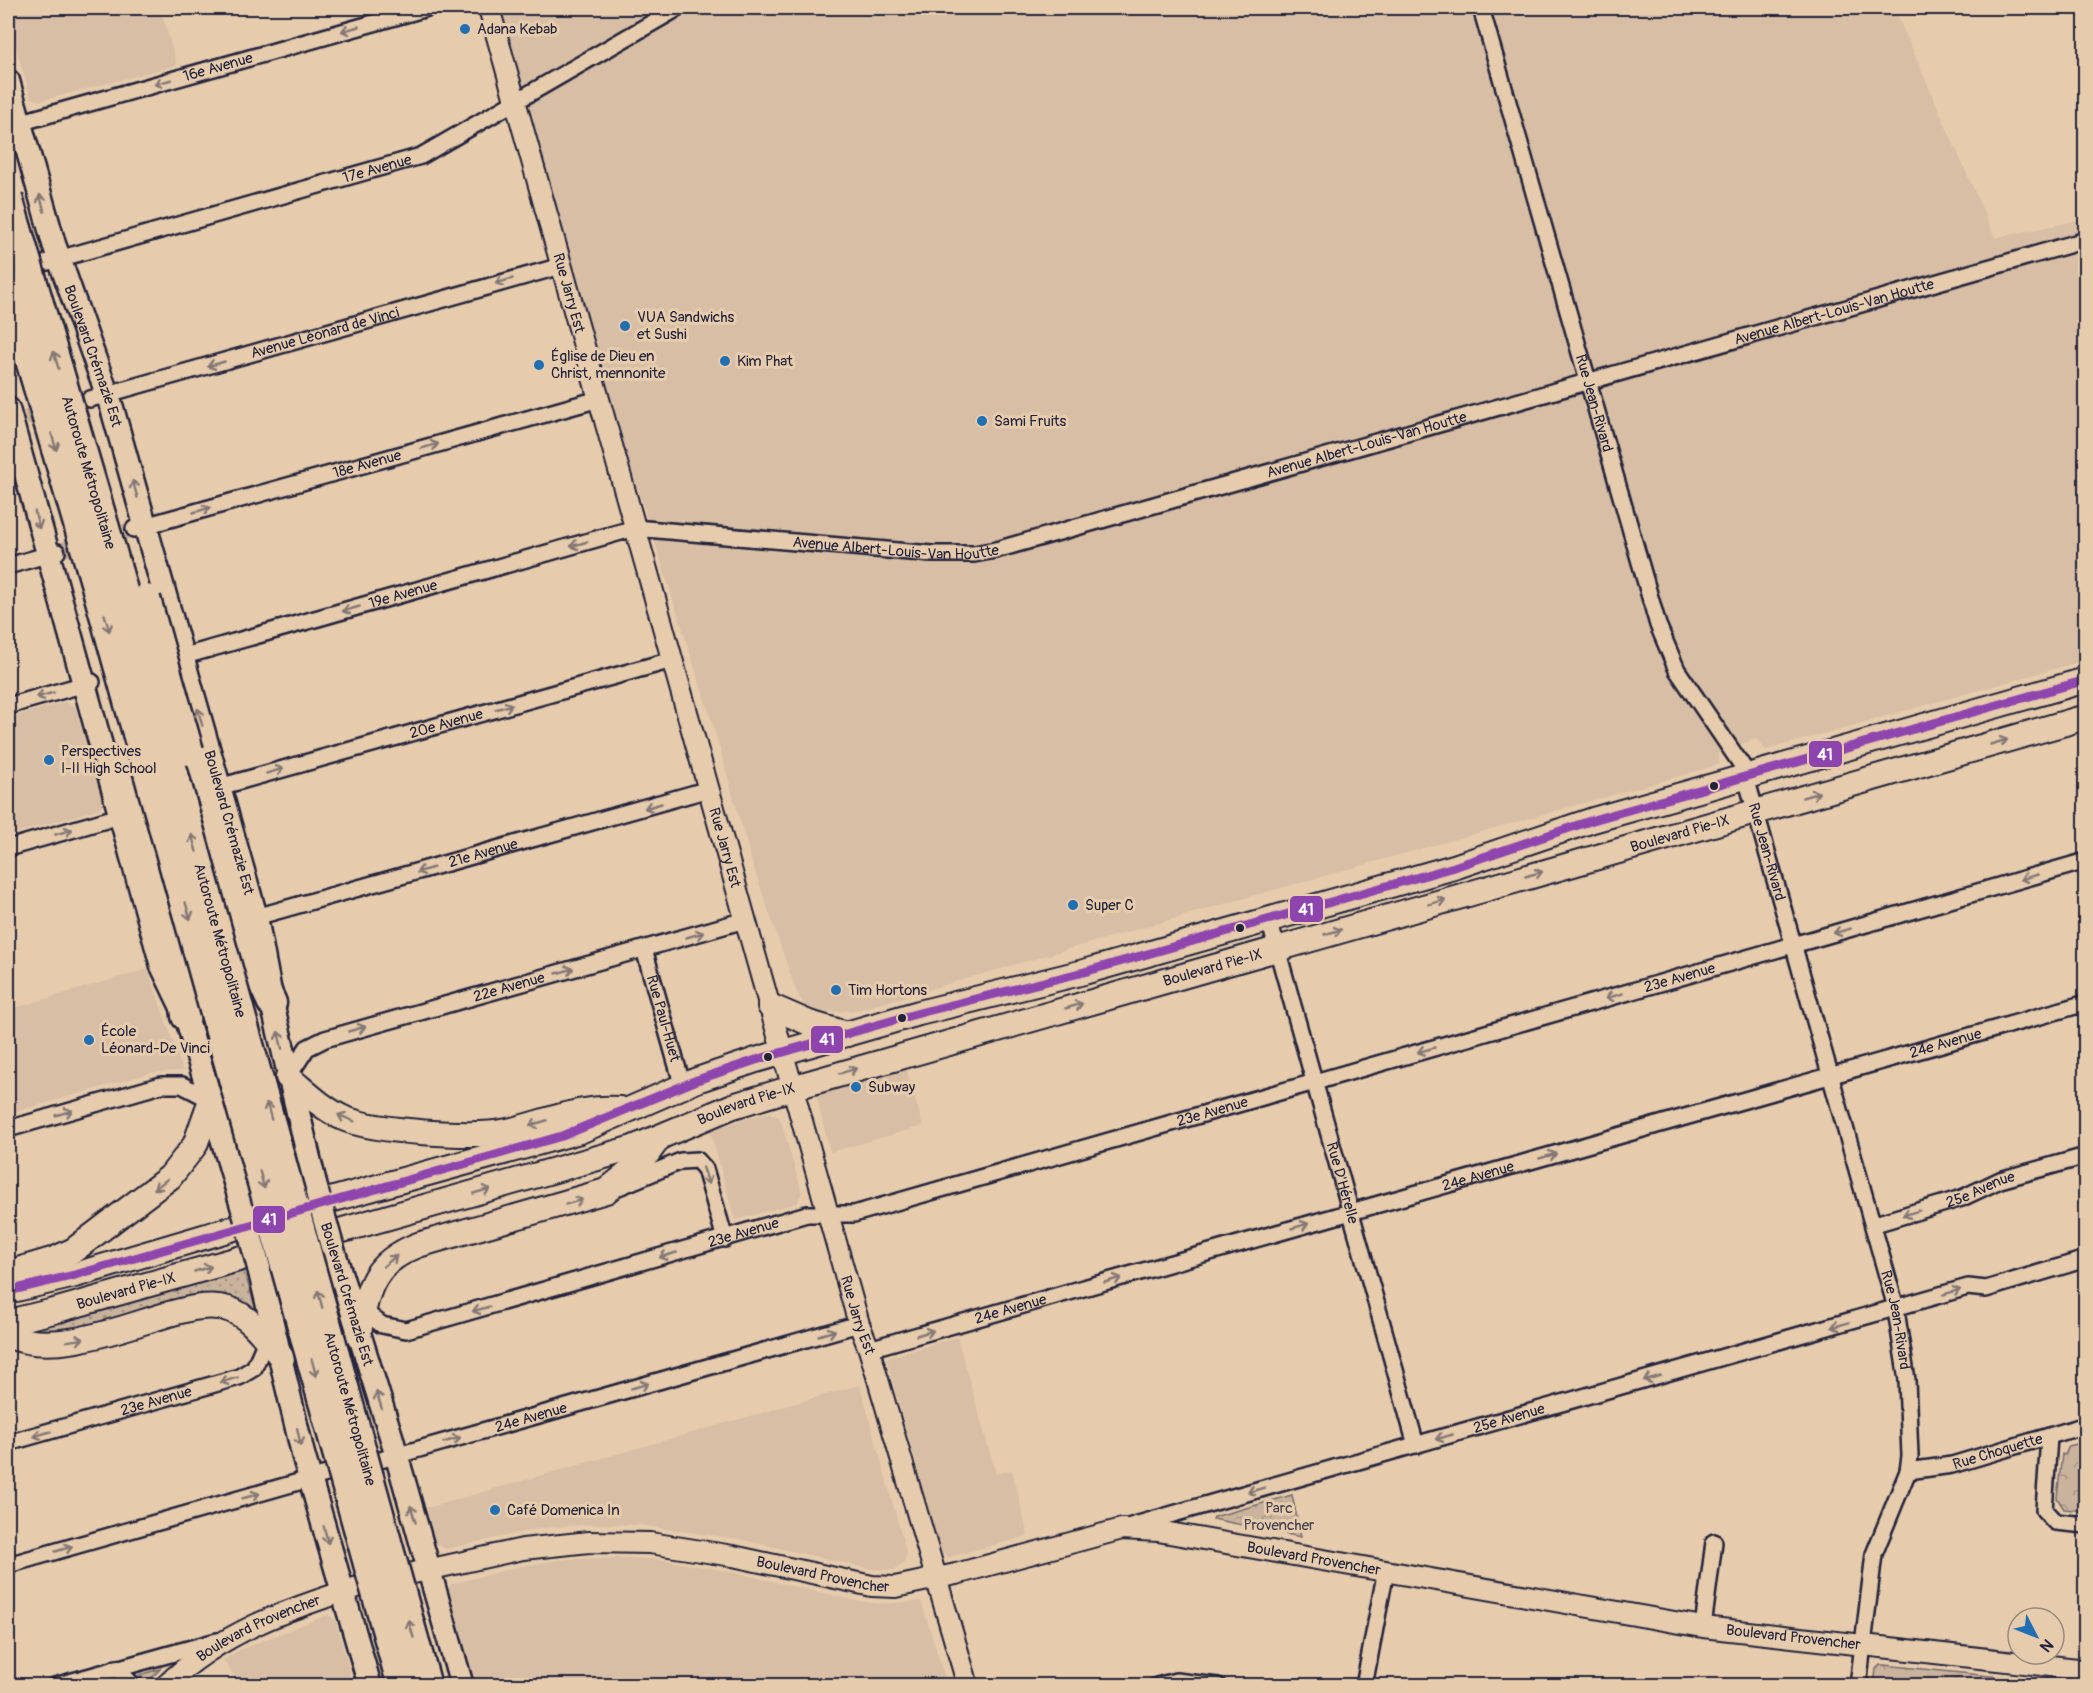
<svg xmlns="http://www.w3.org/2000/svg" width="2093" height="1693" font-family="Pangolin,sans-serif">
<style>
.built{fill:#d7bea4}
.grass{fill:url(#grass-dots);stroke:#766a6c;stroke-width:1.5}
.park{fill:url(#park-crowns);stroke:#766a6c;stroke-width:1.5}
.lines{fill:none;stroke-linecap:round;stroke-linejoin:round}
.minor-tunnel{stroke:#bfaa96;stroke-width:15;stroke-dasharray:15 8;stroke-linecap:butt}
.minor-casing{stroke:#22223b;stroke-width:20}
.tertiary-casing{stroke:#22223b;stroke-width:24}
.secondary-casing{stroke:#22223b;stroke-width:27}
.primary-casing{stroke:#22223b;stroke-width:28}
.motorway-casing{stroke:#22223b;stroke-width:33}
.minor{stroke:#e6ccad;stroke-width:15}
.tertiary{stroke:#e6ccad;stroke-width:20}
.secondary{stroke:#e6ccad;stroke-width:22}
.primary{stroke:#e6ccad;stroke-width:24}
.motorway{stroke:#e6ccad;stroke-width:28}
.secondary-bridge-casing{stroke:#22223b;stroke-width:27;stroke-linecap:butt}
.motorway-bridge-casing{stroke:#22223b;stroke-width:33;stroke-linecap:butt}
.secondary-bridge{stroke:#e6ccad;stroke-width:22}
.motorway-bridge{stroke:#e6ccad;stroke-width:28}
.bus-1-casing{stroke:#e6ccad;stroke-width:14}
.bus-1{stroke:#8e44ad;stroke-width:9}
.oneway{stroke:#847774}
.poi-dot{fill:#1f6fb2;stroke:#e6ccad;stroke-width:2}
.bus-dot{fill:#22223b;stroke:#e6ccad;stroke-width:2}
.labels{text-anchor:middle;stroke-width:6;stroke-linejoin:round;paint-order:stroke}
.poi-label{font-size:15px;fill:#22223b;stroke:#e6ccad;text-anchor:start}
.street-label{font-size:15px;fill:#22223b;stroke:#e6ccad}
.park-label{font-size:15px;fill:#433f4e;stroke:#e6ccad}
.line-badge{stroke:#e6ccad;stroke-width:2}
.badge-label{font-size:16px;text-anchor:middle;font-weight:bold;fill:#fff}
</style>
<defs>
<pattern id="grass-dots" width="8" height="8" patternUnits="userSpaceOnUse" patternTransform="scale(1.5)"><rect width="8" height="8" fill="#c9b39c"/><path d="M2 2h.1M6 6h.1" fill="none" stroke="#a39180" stroke-width="1.8" stroke-linecap="round"/></pattern>
<pattern id="park-crowns" width="20" height="18" patternUnits="userSpaceOnUse" patternTransform="scale(1.5)"><rect width="20" height="18" fill="#c9b39c"/><path d="M2 6a3 3 0 1 1 6 0M12 15a3 3 0 1 1 6 0" fill="none" stroke="#a39180"/></pattern>
</defs>
<rect width="100%" height="100%" fill="#e6ccad"/>
<filter id="ink" filterUnits="userSpaceOnUse"><feTurbulence type="fractalNoise" baseFrequency=".0167" numOctaves="2"/><feDisplacementMap in="SourceGraphic" scale="12" xChannelSelector="R" yChannelSelector="G"/><feConvolveMatrix kernelMatrix="1 2 1 2 8 2 1 2 1" color-interpolation-filters="sRGB"/></filter>
<g filter="url(#ink)">
<g class="built">
<polygon points="8,8 160,8 177,65 40,101 31,98 8,21"/>
<polygon points="489,8 1894,8 1995,238 2085,219 2085,660 1766,750 1756,739 1718,753 1720,764 1680,776 1252,896 858,1010 817,1013 804,1005 796,991 752,862 713,725 515,103"/>
<polygon points="65,702 75,707 103,802 99,809 8,835 8,718"/>
<polygon points="148,969 183,1071 154,1072 8,1114 8,1010"/>
<polygon points="906,1068 923,1126 830,1152 817,1098 823,1093"/>
<polygon points="769,1112 780,1118 802,1193 797,1203 735,1220 710,1130"/>
<polygon points="957,1337 996,1474 1012,1470 1028,1536 949,1557 941,1552 886,1358"/>
<polygon points="860,1385 906,1552 905,1562 895,1570 871,1569 739,1539 639,1525 598,1524 541,1528 446,1549 435,1543 427,1508"/>
<polygon points="629,1558 664,1560 732,1572 857,1601 882,1604 921,1601 947,1685 475,1685 448,1590 451,1584 522,1566 567,1559"/>
<polygon points="324,1616 330,1616 336,1622 353,1685 241,1685 223,1660 242,1649"/>
</g>
<g class="grass">
<polygon points="244,1271 258,1315 248,1310 67,1334 23,1330"/>
<polygon points="160,1669 146,1684 139,1677 139,1675"/>
</g>
<g class="park">
<polygon points="2085,1442 2085,1511 2064,1509 2057,1498 2062,1454 2065,1455 2069,1446"/>
<polygon points="1292,1495 1301,1537 1213,1519 1214,1517"/>
<polygon points="1880,1665 1884,1665 2077,1685 1874,1685 1876,1669"/>
</g>
<g class="lines">
<g class="minor-tunnel">
<polyline points="26,418 50,411"/>
<polyline points="58,551 134,529"/>
</g>
<defs>
<g id="minor">
<path id="s1" d="M1481,8L1658,625L1677,670L1743,767L1895,1304L1907,1380L1910,1456L1908,1471L1874,1554L1858,1686"/>
<path id="s2" d="M8,126L427,8"/>
<path id="s3" d="M48,262L421,156L678,8"/>
<path id="s4" d="M90,399L561,266"/>
<path id="s5" d="M134,529L599,399"/>
<polyline points="8,566 57,552"/>
<path id="s6" d="M174,659L635,528L932,554H974L996,550L2086,240"/>
<polyline points="8,706 92,682"/>
<path id="s7" d="M219,787L672,660"/>
<polyline points="8,848 120,816"/>
<path id="s8" d="M256,917L709,789"/>
<path id="s9" d="M1269,920L1416,1445"/>
<path id="s10" d="M644,949L683,1087"/>
<path id="s11" d="M288,1077L307,1048L325,1039L745,920"/>
<polyline points="8,1129 161,1085 182,1085 211,1100"/>
<polyline points="621,1186 681,1161 697,1160 705,1169 725,1239"/>
<path id="s12" d="M1875,1224L1962,1198L2000,1180L2086,1156"/>
<path id="s13" d="M359,1307L382,1325L406,1330L807,1214H854L2086,861"/>
<path id="s14" d="M869,1349L2086,1003"/>
<polyline points="2049,1437 2044,1510 2055,1522 2086,1525"/>
<path id="s15" d="M8,1443L239,1377L254,1368L268,1336"/>
<path id="s16" d="M377,1461L859,1324"/>
<path id="s17" d="M1908,1471L1952,1465L2086,1425"/>
<path id="s18" d="M1131,1526L1968,1287L1986,1289L2086,1259"/>
<polyline points="8,1565 330,1473"/>
<polyline points="1703,1627 1714,1542"/>
<polyline points="116,1668 134,1686"/>
<polyline points="55,1686 217,1641"/>
<polyline points="1157,1686 1176,1681 1218,1686"/>
<polyline points="1364,1686 1386,1570"/>
</g>
<g id="tertiary">
<path id="s19" d="M489,8L859,1324L869,1349L968,1686"/>
<path id="s20" d="M409,1574L523,1549L589,1542L650,1543L733,1556L872,1586L895,1587L956,1574L1122,1529L1158,1531L1703,1627L2086,1670"/>
<path id="s21" d="M165,1686C219,1633 290,1608 361,1586"/>
</g>
<g id="secondary">
<path id="s22" d="M8,81L54,244L112,408L256,917L272,1003L317,1192"/>
<polyline points="8,409 162,966 186,1016 244,1213"/>
<polyline points="332,1246 391,1436 462,1686"/>
<polyline points="259,1268 303,1454 370,1686"/>
</g>
<g id="primary">
<polyline points="770,1006 809,1023 847,1034"/>
<path d="M288,1077C305,1091 323,1109 343,1118C375,1132 474,1138 508,1131C547,1122 579,1106 620,1109"/>
<polyline points="334,1199 580,1131 697,1080 756,1060 919,1013 1084,972 1454,867 1593,820 2086,680"/>
<path id="s23" d="M343,1230L633,1148L733,1106L792,1088L2086,717"/>
<polyline points="8,1273 55,1259 74,1250 170,1177 195,1145 211,1100"/>
<polyline points="8,1291 75,1275 234,1228"/>
<path id="s24" d="M8,1322L54,1311L242,1258"/>
<path d="M8,1335C53,1357 124,1327 169,1314C187,1309 209,1303 228,1309C251,1316 267,1341 282,1358"/>
<path d="M358,1336C368,1290 370,1264 418,1245L606,1191L640,1164L659,1138"/>
</g>
<g id="motorway">
<polyline points="189,751 244,942 272,1003"/>
<polyline points="128,768 180,959 186,1016"/>
</g>
</defs>
<use href="#minor" class="minor-casing"/>
<use href="#tertiary" class="tertiary-casing"/>
<use href="#secondary" class="secondary-casing"/>
<use href="#primary" class="primary-casing"/>
<use href="#motorway" class="motorway-casing"/>
<use href="#minor" class="minor"/>
<use href="#tertiary" class="tertiary"/>
<use href="#secondary" class="secondary"/>
<use href="#primary" class="primary"/>
<use href="#motorway" class="motorway"/>
<defs>
<g id="secondary-bridge">
<polyline points="317,1192 332,1246"/>
<polyline points="244,1213 259,1268"/>
</g>
<g id="motorway-bridge">
<path id="s25" d="M8,198L117,569L427,1686"/>
<polyline points="8,285 95,582 402,1686"/>
<polyline points="146,599 189,751"/>
</g>
</defs>
<use href="#secondary-bridge" class="secondary-bridge-casing"/>
<use href="#motorway-bridge" class="motorway-bridge-casing"/>
<use href="#secondary-bridge" class="secondary-bridge"/>
<use href="#motorway-bridge" class="motorway-bridge"/>
<defs>
<polyline id="bus-1" points="8,1291 75,1275 562,1136 697,1080 756,1060 919,1013 1084,972 1454,867 1593,820 2086,680"/>
</defs>
<use href="#bus-1" class="bus-1-casing"/>
<use href="#bus-1" class="bus-1"/>
</g>
<defs><path id="oneway-shaft" d="M-6 0H5M1.5-3L5.5 0L1.5 3" fill="none" stroke-width="1.6" stroke-linecap="round" stroke-linejoin="round" transform="scale(1.5)"/></defs>
<g class="oneway">
<use href="#oneway-shaft" transform="translate(350 29) rotate(164)"/>
<use href="#oneway-shaft" transform="translate(163 82) rotate(164)"/>
<use href="#oneway-shaft" transform="translate(42 203) rotate(-106)"/>
<use href="#oneway-shaft" transform="translate(504 281) rotate(164)"/>
<use href="#oneway-shaft" transform="translate(56 360) rotate(-107)"/>
<use href="#oneway-shaft" transform="translate(216 364) rotate(164)"/>
<use href="#oneway-shaft" transform="translate(54 442) rotate(73)"/>
<use href="#oneway-shaft" transform="translate(430 446) rotate(-16)"/>
<use href="#oneway-shaft" transform="translate(135 489) rotate(-106)"/>
<use href="#oneway-shaft" transform="translate(202 510) rotate(-16)"/>
<use href="#oneway-shaft" transform="translate(37 520) rotate(75)"/>
<use href="#oneway-shaft" transform="translate(579 544) rotate(164)"/>
<use href="#oneway-shaft" transform="translate(351 609) rotate(164)"/>
<use href="#oneway-shaft" transform="translate(107 623) rotate(74)"/>
<use href="#oneway-shaft" transform="translate(45 695) rotate(164)"/>
<use href="#oneway-shaft" transform="translate(504 707) rotate(-16)"/>
<use href="#oneway-shaft" transform="translate(200 717) rotate(-105)"/>
<use href="#oneway-shaft" transform="translate(1999 742) rotate(-16)"/>
<use href="#oneway-shaft" transform="translate(275 771) rotate(-16)"/>
<use href="#oneway-shaft" transform="translate(1811 795) rotate(-16)"/>
<use href="#oneway-shaft" transform="translate(653 806) rotate(164)"/>
<use href="#oneway-shaft" transform="translate(64 832) rotate(-16)"/>
<use href="#oneway-shaft" transform="translate(194 843) rotate(-106)"/>
<use href="#oneway-shaft" transform="translate(425 870) rotate(164)"/>
<use href="#oneway-shaft" transform="translate(1534 874) rotate(-16)"/>
<use href="#oneway-shaft" transform="translate(2029 877) rotate(164)"/>
<use href="#oneway-shaft" transform="translate(1437 902) rotate(-16)"/>
<use href="#oneway-shaft" transform="translate(188 911) rotate(74)"/>
<use href="#oneway-shaft" transform="translate(1842 931) rotate(164)"/>
<use href="#oneway-shaft" transform="translate(1333 932) rotate(-16)"/>
<use href="#oneway-shaft" transform="translate(695 935) rotate(-16)"/>
<use href="#oneway-shaft" transform="translate(565 971) rotate(-16)"/>
<use href="#oneway-shaft" transform="translate(1614 996) rotate(164)"/>
<use href="#oneway-shaft" transform="translate(1074 1006) rotate(-16)"/>
<use href="#oneway-shaft" transform="translate(357 1029) rotate(-16)"/>
<use href="#oneway-shaft" transform="translate(280 1040) rotate(-103)"/>
<use href="#oneway-shaft" transform="translate(1426 1050) rotate(164)"/>
<use href="#oneway-shaft" transform="translate(848 1071) rotate(-16)"/>
<use href="#oneway-shaft" transform="translate(269 1111) rotate(-105)"/>
<use href="#oneway-shaft" transform="translate(64 1113) rotate(-16)"/>
<use href="#oneway-shaft" transform="translate(346 1118) rotate(-158)"/>
<use href="#oneway-shaft" transform="translate(538 1123) rotate(164)"/>
<use href="#oneway-shaft" transform="translate(1548 1156) rotate(-16)"/>
<use href="#oneway-shaft" transform="translate(706 1176) rotate(71)"/>
<use href="#oneway-shaft" transform="translate(262 1180) rotate(75)"/>
<use href="#oneway-shaft" transform="translate(161 1184) rotate(142)"/>
<use href="#oneway-shaft" transform="translate(482 1191) rotate(-16)"/>
<use href="#oneway-shaft" transform="translate(574 1202) rotate(-17)"/>
<use href="#oneway-shaft" transform="translate(1911 1213) rotate(163)"/>
<use href="#oneway-shaft" transform="translate(1300 1226) rotate(-16)"/>
<use href="#oneway-shaft" transform="translate(668 1255) rotate(164)"/>
<use href="#oneway-shaft" transform="translate(390 1261) rotate(-39)"/>
<use href="#oneway-shaft" transform="translate(203 1269) rotate(-16)"/>
<use href="#oneway-shaft" transform="translate(1113 1280) rotate(-16)"/>
<use href="#oneway-shaft" transform="translate(1952 1292) rotate(-17)"/>
<use href="#oneway-shaft" transform="translate(320 1299) rotate(-105)"/>
<use href="#oneway-shaft" transform="translate(481 1309) rotate(164)"/>
<use href="#oneway-shaft" transform="translate(1840 1325) rotate(164)"/>
<use href="#oneway-shaft" transform="translate(827 1333) rotate(-16)"/>
<use href="#oneway-shaft" transform="translate(925 1333) rotate(-16)"/>
<use href="#oneway-shaft" transform="translate(75 1340) rotate(-9)"/>
<use href="#oneway-shaft" transform="translate(314 1368) rotate(75)"/>
<use href="#oneway-shaft" transform="translate(1652 1378) rotate(164)"/>
<use href="#oneway-shaft" transform="translate(229 1380) rotate(163)"/>
<use href="#oneway-shaft" transform="translate(640 1386) rotate(-16)"/>
<use href="#oneway-shaft" transform="translate(379 1400) rotate(-108)"/>
<use href="#oneway-shaft" transform="translate(42 1434) rotate(164)"/>
<use href="#oneway-shaft" transform="translate(299 1437) rotate(78)"/>
<use href="#oneway-shaft" transform="translate(1444 1437) rotate(164)"/>
<use href="#oneway-shaft" transform="translate(452 1440) rotate(-16)"/>
<use href="#oneway-shaft" transform="translate(1256 1490) rotate(164)"/>
<use href="#oneway-shaft" transform="translate(251 1496) rotate(-16)"/>
<use href="#oneway-shaft" transform="translate(413 1514) rotate(-107)"/>
<use href="#oneway-shaft" transform="translate(326 1535) rotate(75)"/>
<use href="#oneway-shaft" transform="translate(64 1549) rotate(-16)"/>
<use href="#oneway-shaft" transform="translate(411 1629) rotate(-106)"/>
</g>
</g>
<g class="poi-dot">
<circle cx="465" cy="29" r="6"/>
<circle cx="625" cy="326" r="6"/>
<circle cx="725" cy="361" r="6"/>
<circle cx="539" cy="365" r="6"/>
<circle cx="982" cy="421" r="6"/>
<circle cx="49" cy="760" r="6"/>
<circle cx="1073" cy="905" r="6"/>
<circle cx="836" cy="990" r="6"/>
<circle cx="89" cy="1040" r="6"/>
<circle cx="856" cy="1087" r="6"/>
<circle cx="495" cy="1510" r="6"/>
</g>
<g class="bus-dot">
<circle cx="1714" cy="786" r="5"/>
<circle cx="1240" cy="928" r="5"/>
<circle cx="902" cy="1018" r="5"/>
<circle cx="768" cy="1057" r="5"/>
</g>
<g class="labels">
<g class="poi-label">
<text x="477" y="34">Adana Kebab</text>
<text x="637" y="322">VUA Sandwichs<tspan x="637" dy="17">et Sushi</tspan></text>
<text x="551" y="361">Église de Dieu en<tspan x="551" dy="17">Christ, mennonite</tspan></text>
<text x="737" y="366">Kim Phat</text>
<text x="994" y="426">Sami Fruits</text>
<text x="61" y="756">Perspectives<tspan x="61" dy="17">I-II High School</tspan></text>
<text x="1085" y="910">Super C</text>
<text x="848" y="995">Tim Hortons</text>
<text x="101" y="1036">École<tspan x="101" dy="17">Léonard-De Vinci</tspan></text>
<text x="868" y="1092">Subway</text>
<text x="507" y="1515">Café Domenica In</text>
</g>
<g class="street-label">
<text dy="5" stroke="none"><textPath href="#s2" startOffset="218">16e Avenue</textPath></text>
<text dy="5" stroke="none"><textPath href="#s3" startOffset="342">17e Avenue</textPath></text>
<text dy="5" stroke="none"><textPath href="#s19" startOffset="296">Rue Jarry Est</textPath></text>
<text dy="5" stroke="none"><textPath href="#s6" startOffset="1713">Avenue Albert-Louis-Van Houtte</textPath></text>
<text dy="5" stroke="none"><textPath href="#s4" startOffset="244">Avenue Léonard de Vinci</textPath></text>
<text dy="5" stroke="none"><textPath href="#s22" startOffset="288">Boulevard Crémazie Est</textPath></text>
<text dy="5" stroke="none"><textPath href="#s1" startOffset="411">Rue Jean-Rivard</textPath></text>
<text dy="5" stroke="none"><textPath href="#s6" startOffset="1227">Avenue Albert-Louis-Van Houtte</textPath></text>
<text dy="5" stroke="none"><textPath href="#s5" startOffset="242">18e Avenue</textPath></text>
<text dy="5" stroke="none"><textPath href="#s25" startOffset="286">Autoroute Métropolitaine</textPath></text>
<text dy="5" stroke="none"><textPath href="#s6" startOffset="741">Avenue Albert-Louis-Van Houtte</textPath></text>
<text dy="5" stroke="none"><textPath href="#s6" startOffset="238">19e Avenue</textPath></text>
<text dy="5" stroke="none"><textPath href="#s7" startOffset="236">20e Avenue</textPath></text>
<text dy="5" stroke="none"><textPath href="#s22" startOffset="774">Boulevard Crémazie Est</textPath></text>
<text dy="5" stroke="none"><textPath href="#s23" startOffset="1395">Boulevard Pie-IX</textPath></text>
<text dy="5" stroke="none"><textPath href="#s19" startOffset="872">Rue Jarry Est</textPath></text>
<text dy="5" stroke="none"><textPath href="#s1" startOffset="896">Rue Jean-Rivard</textPath></text>
<text dy="5" stroke="none"><textPath href="#s8" startOffset="236">21e Avenue</textPath></text>
<text dy="5" stroke="none"><textPath href="#s25" startOffset="772">Autoroute Métropolitaine</textPath></text>
<text dy="5" stroke="none"><textPath href="#s23" startOffset="909">Boulevard Pie-IX</textPath></text>
<text dy="5" stroke="none"><textPath href="#s13" startOffset="1377">23e Avenue</textPath></text>
<text dy="5" stroke="none"><textPath href="#s11" startOffset="246">22e Avenue</textPath></text>
<text dy="5" stroke="none"><textPath href="#s10" startOffset="72">Rue Paul-Huet</textPath></text>
<text dy="5" stroke="none"><textPath href="#s14" startOffset="1119">24e Avenue</textPath></text>
<text dy="5" stroke="none"><textPath href="#s23" startOffset="423">Boulevard Pie-IX</textPath></text>
<text dy="5" stroke="none"><textPath href="#s13" startOffset="891">23e Avenue</textPath></text>
<text dy="5" stroke="none"><textPath href="#s14" startOffset="633">24e Avenue</textPath></text>
<text dy="5" stroke="none"><textPath href="#s9" startOffset="273">Rue D'Hérelle</textPath></text>
<text dy="5" stroke="none"><textPath href="#s12" startOffset="111">25e Avenue</textPath></text>
<text dy="5" stroke="none"><textPath href="#s13" startOffset="405">23e Avenue</textPath></text>
<text dy="5" stroke="none"><textPath href="#s24" startOffset="122">Boulevard Pie-IX</textPath></text>
<text transform="translate(347 1294) rotate(73)" y="5">Boulevard Crémazie Est</text>
<text dy="5" stroke="none"><textPath href="#s14" startOffset="147">24e Avenue</textPath></text>
<text dy="5" stroke="none"><textPath href="#s19" startOffset="1358">Rue Jarry Est</textPath></text>
<text dy="5" stroke="none"><textPath href="#s1" startOffset="1382">Rue Jean-Rivard</textPath></text>
<text dy="5" stroke="none"><textPath href="#s15" startOffset="154">23e Avenue</textPath></text>
<text dy="5" stroke="none"><textPath href="#s25" startOffset="1258">Autoroute Métropolitaine</textPath></text>
<text dy="5" stroke="none"><textPath href="#s16" startOffset="160">24e Avenue</textPath></text>
<text dy="5" stroke="none"><textPath href="#s18" startOffset="393">25e Avenue</textPath></text>
<text dy="5" stroke="none"><textPath href="#s17" startOffset="92">Rue Choquette</textPath></text>
<text dy="5" stroke="none"><textPath href="#s20" startOffset="922">Boulevard Provencher</textPath></text>
<text dy="5" stroke="none"><textPath href="#s20" startOffset="420">Boulevard Provencher</textPath></text>
<text dy="5" stroke="none"><textPath href="#s21" startOffset="111">Boulevard Provencher</textPath></text>
<text dy="5" stroke="none"><textPath href="#s20" startOffset="1408">Boulevard Provencher</textPath></text>
</g>
<g class="park-label">
<text x="1279" y="1513">Parc<tspan x="1279" dy="17">Provencher</tspan></text>
</g>
</g>
<g class="line-badge">
<rect x="1808" y="740" width="35" height="28" rx="6" fill="#8e44ad"/>
<rect x="1289" y="895" width="35" height="28" rx="6" fill="#8e44ad"/>
<rect x="810" y="1025" width="34" height="29" rx="6" fill="#8e44ad"/>
<rect x="252" y="1205" width="34" height="29" rx="6" fill="#8e44ad"/>
</g>
<g class="badge-label">
<text x="1825" y="760">41</text>
<text x="1306" y="915">41</text>
<text x="827" y="1045">41</text>
<text x="269" y="1225">41</text>
</g>
<rect width="2093" height="1693" fill="none" stroke="#e6ccad" stroke-width="30"/>
<rect x="15" y="15" width="2063" height="1663" fill="none" stroke="#22223b" stroke-width="2" filter="url(#ink)"/>
<g transform="translate(2036 1636) rotate(132)"><circle r="28" fill="#e6ccad" stroke="#98887f" stroke-width="1.5"/>
<path d="M0-4.5L10 22L0 15L-10 22Z" fill="#1f6fb2"/>
<text y="-9" font-size="16" font-weight="bold" text-anchor="middle" fill="#22223b">N</text>
</g>
</svg>
